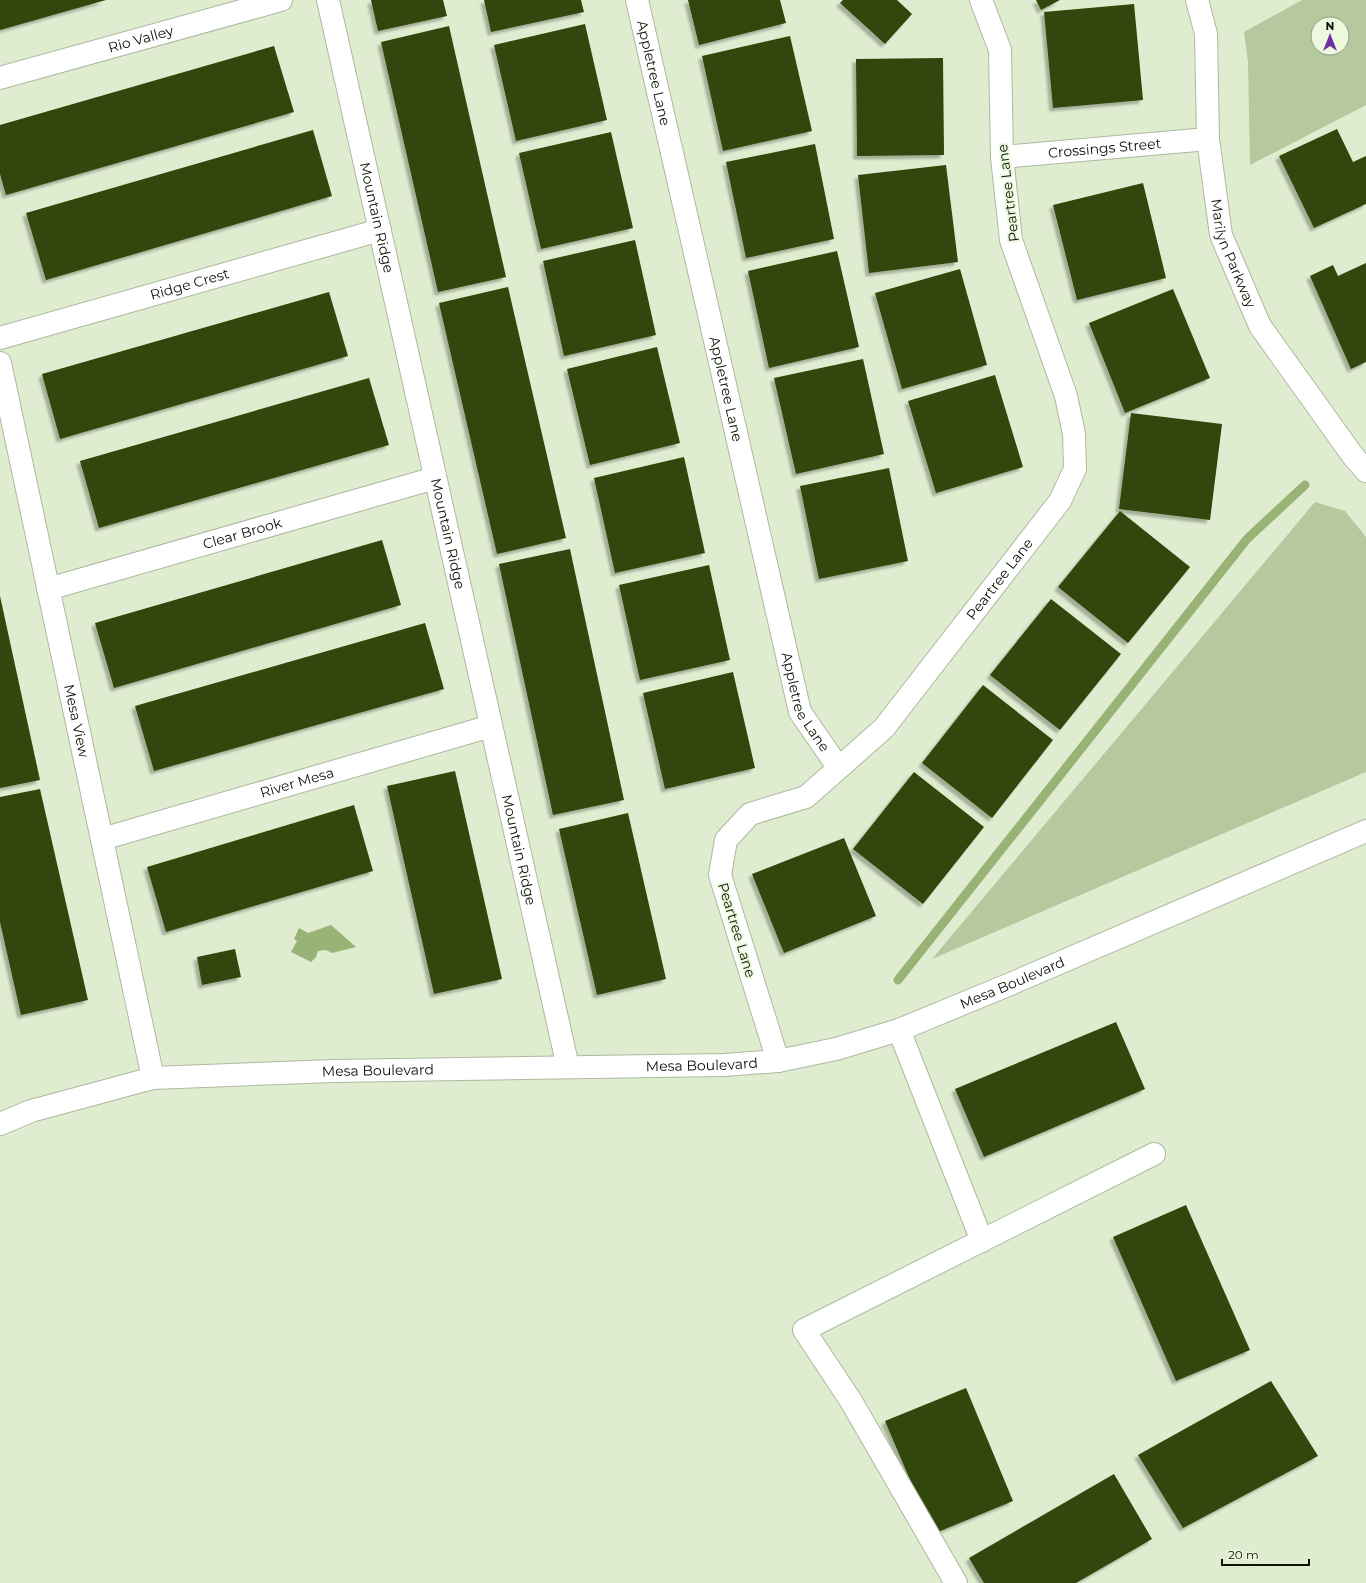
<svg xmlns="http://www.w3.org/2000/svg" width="1366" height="1583" font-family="Montserrat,sans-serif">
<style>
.green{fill:#b5c89e;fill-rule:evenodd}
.water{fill:#99b376}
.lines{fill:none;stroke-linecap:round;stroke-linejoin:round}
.stream{stroke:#99b376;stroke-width:9}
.building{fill:#314607;filter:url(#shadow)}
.minor-casing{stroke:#adb99f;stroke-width:24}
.minor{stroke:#fff;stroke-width:22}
.labels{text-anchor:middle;stroke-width:4;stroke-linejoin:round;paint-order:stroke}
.street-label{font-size:14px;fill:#0d1107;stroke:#ecf9dd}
</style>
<defs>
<filter id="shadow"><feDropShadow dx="-3.5" dy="3.5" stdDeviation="1" flood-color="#0004"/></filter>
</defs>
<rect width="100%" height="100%" fill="#dfecd0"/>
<g class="green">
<path d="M1302,0H1366V105L1250,165L1248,62L1244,32ZM1318,24H1342V48H1318Z"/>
<polygon points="1315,502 1345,511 1366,537 1366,772 932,959"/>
</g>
<polygon class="water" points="331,925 356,947 332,953 326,950 318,951 316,957 311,962 291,952 297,941 294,939 299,928 308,933"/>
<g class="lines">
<polyline class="stream" points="898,980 1247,539 1305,485"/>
</g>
<g class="building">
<polygon points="0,0 106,0 0,30"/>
<polygon points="371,0 443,0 447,16 378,31"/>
<polygon points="484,0 581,0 584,12 491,32"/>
<polygon points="688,0 780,0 786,23 699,45"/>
<polygon points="843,0 897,0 912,14 885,44 840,3"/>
<polygon points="1036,0 1060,0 1041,10"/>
<polygon points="1134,4 1143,100 1053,108 1044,12"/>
<polygon points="585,24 607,120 516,141 494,45"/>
<polygon points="449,26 506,277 438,292 381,42"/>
<polygon points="790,36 812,131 723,151 702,56"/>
<polygon points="274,46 294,112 6,195 0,174 0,125"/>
<polygon points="943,58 944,155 857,156 856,59"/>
<polygon points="1337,129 1353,162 1366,156 1366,204 1314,228 1279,156"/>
<polygon points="313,130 332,196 46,280 26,213"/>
<polygon points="611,132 633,228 541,249 519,153"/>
<polygon points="815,144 834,239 746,258 726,162"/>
<polygon points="946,165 958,262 869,273 858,175"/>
<polygon points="1143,183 1166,278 1077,300 1053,205"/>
<polygon points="635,240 656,335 564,356 543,261"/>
<polygon points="837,251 859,347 769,368 748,271"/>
<polygon points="1366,263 1366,362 1351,369 1310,276 1333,265 1338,276"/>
<polygon points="960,269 987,365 902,389 875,293"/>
<polygon points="508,287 566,538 497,554 439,303"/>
<polygon points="1173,289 1210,378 1125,413 1089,323"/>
<polygon points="329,292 348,356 60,439 42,374"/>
<polygon points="657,347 680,443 590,465 567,369"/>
<polygon points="863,359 884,454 796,474 774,378"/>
<polygon points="995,375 1023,467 936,493 908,401"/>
<polygon points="369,378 389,445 99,528 80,461"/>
<polygon points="1131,413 1222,424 1210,520 1119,509"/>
<polygon points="684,457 705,553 615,573 594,478"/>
<polygon points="889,468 908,561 819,579 800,486"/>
<polygon points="1120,511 1190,567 1128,643 1058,587"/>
<polygon points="382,540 401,605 114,688 95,623"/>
<polygon points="570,549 624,800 553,815 499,564"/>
<polygon points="709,565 730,660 640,680 619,585"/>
<polygon points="0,596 40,780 0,788"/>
<polygon points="1051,599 1121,654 1060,730 990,675"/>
<polygon points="425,623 444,689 154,771 135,706"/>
<polygon points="733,672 755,768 665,789 643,693"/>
<polygon points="983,685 1053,740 992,818 922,763"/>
<polygon points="455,771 502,979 434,994 387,786"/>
<polygon points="914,772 984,827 923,904 853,849"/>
<polygon points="40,789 88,1000 21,1015 0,922 0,797"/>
<polygon points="354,805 373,871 166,932 147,867"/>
<polygon points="628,813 666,979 597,995 559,829"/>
<polygon points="844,838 876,916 784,953 752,874"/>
<polygon points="235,949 241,977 202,985 197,957"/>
<polygon points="1116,1022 1145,1089 984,1157 955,1089"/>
<polygon points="1186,1205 1250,1350 1176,1381 1113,1237"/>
<polygon points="1271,1381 1318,1456 1183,1528 1138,1455"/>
<polygon points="966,1388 1013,1501 933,1534 885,1421"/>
<polygon points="1114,1474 1152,1539 1076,1583 984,1583 969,1558"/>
</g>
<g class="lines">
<defs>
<g id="minor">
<path id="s1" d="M328,0L568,1067"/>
<path id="s2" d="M637,0L800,712L838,767"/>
<path id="s3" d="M1197,0L1206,34L1208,139L1221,235L1260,326L1353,456L1366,471"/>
<path id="s4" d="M0,78L281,0"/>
<path id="s5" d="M1002,157L1208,139"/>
<path id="s6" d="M0,338L380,230"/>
<path id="s7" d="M0,363L153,1078"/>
<path id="s8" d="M48,589L435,478"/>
<path id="s9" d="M102,839L491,726"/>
<polyline points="899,1030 982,1241"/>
<path id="s10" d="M778,1061L720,875L726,840L750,814L806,797L884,728L1060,501L1075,469L1074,434L1066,396L1011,240L1002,157L1000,50L981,0"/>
<path id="s11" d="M0,1124L31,1111L153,1078L333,1071L724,1065L778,1061L836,1049L899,1030L1008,985L1366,831"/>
<polyline points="956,1583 851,1401 804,1330 1154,1154"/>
</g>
</defs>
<use href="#minor" class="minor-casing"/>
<use href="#minor" class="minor"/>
</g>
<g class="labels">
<g class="street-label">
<text dy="5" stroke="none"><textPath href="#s4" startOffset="146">Rio Valley</textPath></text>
<text dy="5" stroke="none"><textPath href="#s2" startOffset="75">Appletree Lane</textPath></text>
<text dy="5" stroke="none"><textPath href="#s5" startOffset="103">Crossings Street</textPath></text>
<text transform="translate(1008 193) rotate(-97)" y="5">Peartree Lane</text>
<text dy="5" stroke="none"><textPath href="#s1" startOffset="223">Mountain Ridge</textPath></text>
<text dy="5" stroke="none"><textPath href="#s3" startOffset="258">Marilyn Parkway</textPath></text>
<text dy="5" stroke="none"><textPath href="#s6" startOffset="197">Ridge Crest</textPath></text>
<text dy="5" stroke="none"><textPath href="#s2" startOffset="399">Appletree Lane</textPath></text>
<text dy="5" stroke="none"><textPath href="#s8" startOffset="202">Clear Brook</textPath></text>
<text dy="5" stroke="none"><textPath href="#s1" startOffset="547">Mountain Ridge</textPath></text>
<text dy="5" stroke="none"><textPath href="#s10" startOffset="617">Peartree Lane</textPath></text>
<text dy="5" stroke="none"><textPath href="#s2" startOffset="723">Appletree Lane</textPath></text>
<text dy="5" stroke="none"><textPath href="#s7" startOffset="366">Mesa View</textPath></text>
<text dy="5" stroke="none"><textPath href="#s9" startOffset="203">River Mesa</textPath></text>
<text dy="5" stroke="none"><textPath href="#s1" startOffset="871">Mountain Ridge</textPath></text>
<text transform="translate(737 930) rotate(73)" y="5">Peartree Lane</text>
<text dy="5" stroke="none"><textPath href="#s11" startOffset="1033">Mesa Boulevard</textPath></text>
<text dy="5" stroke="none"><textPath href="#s11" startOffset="709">Mesa Boulevard</textPath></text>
<text dy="5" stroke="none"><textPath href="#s11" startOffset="385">Mesa Boulevard</textPath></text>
</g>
</g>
<g transform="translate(1330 36)"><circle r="19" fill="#ecf9dd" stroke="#939c87"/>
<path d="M0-3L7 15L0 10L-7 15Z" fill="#6e30a5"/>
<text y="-6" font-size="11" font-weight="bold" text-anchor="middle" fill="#0d1107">N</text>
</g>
<path d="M1222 1559v6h87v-6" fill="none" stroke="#0d1107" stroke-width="2"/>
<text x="1228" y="1559" font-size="12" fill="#0d1107" stroke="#ecf9dd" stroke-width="3" paint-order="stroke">20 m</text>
</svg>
